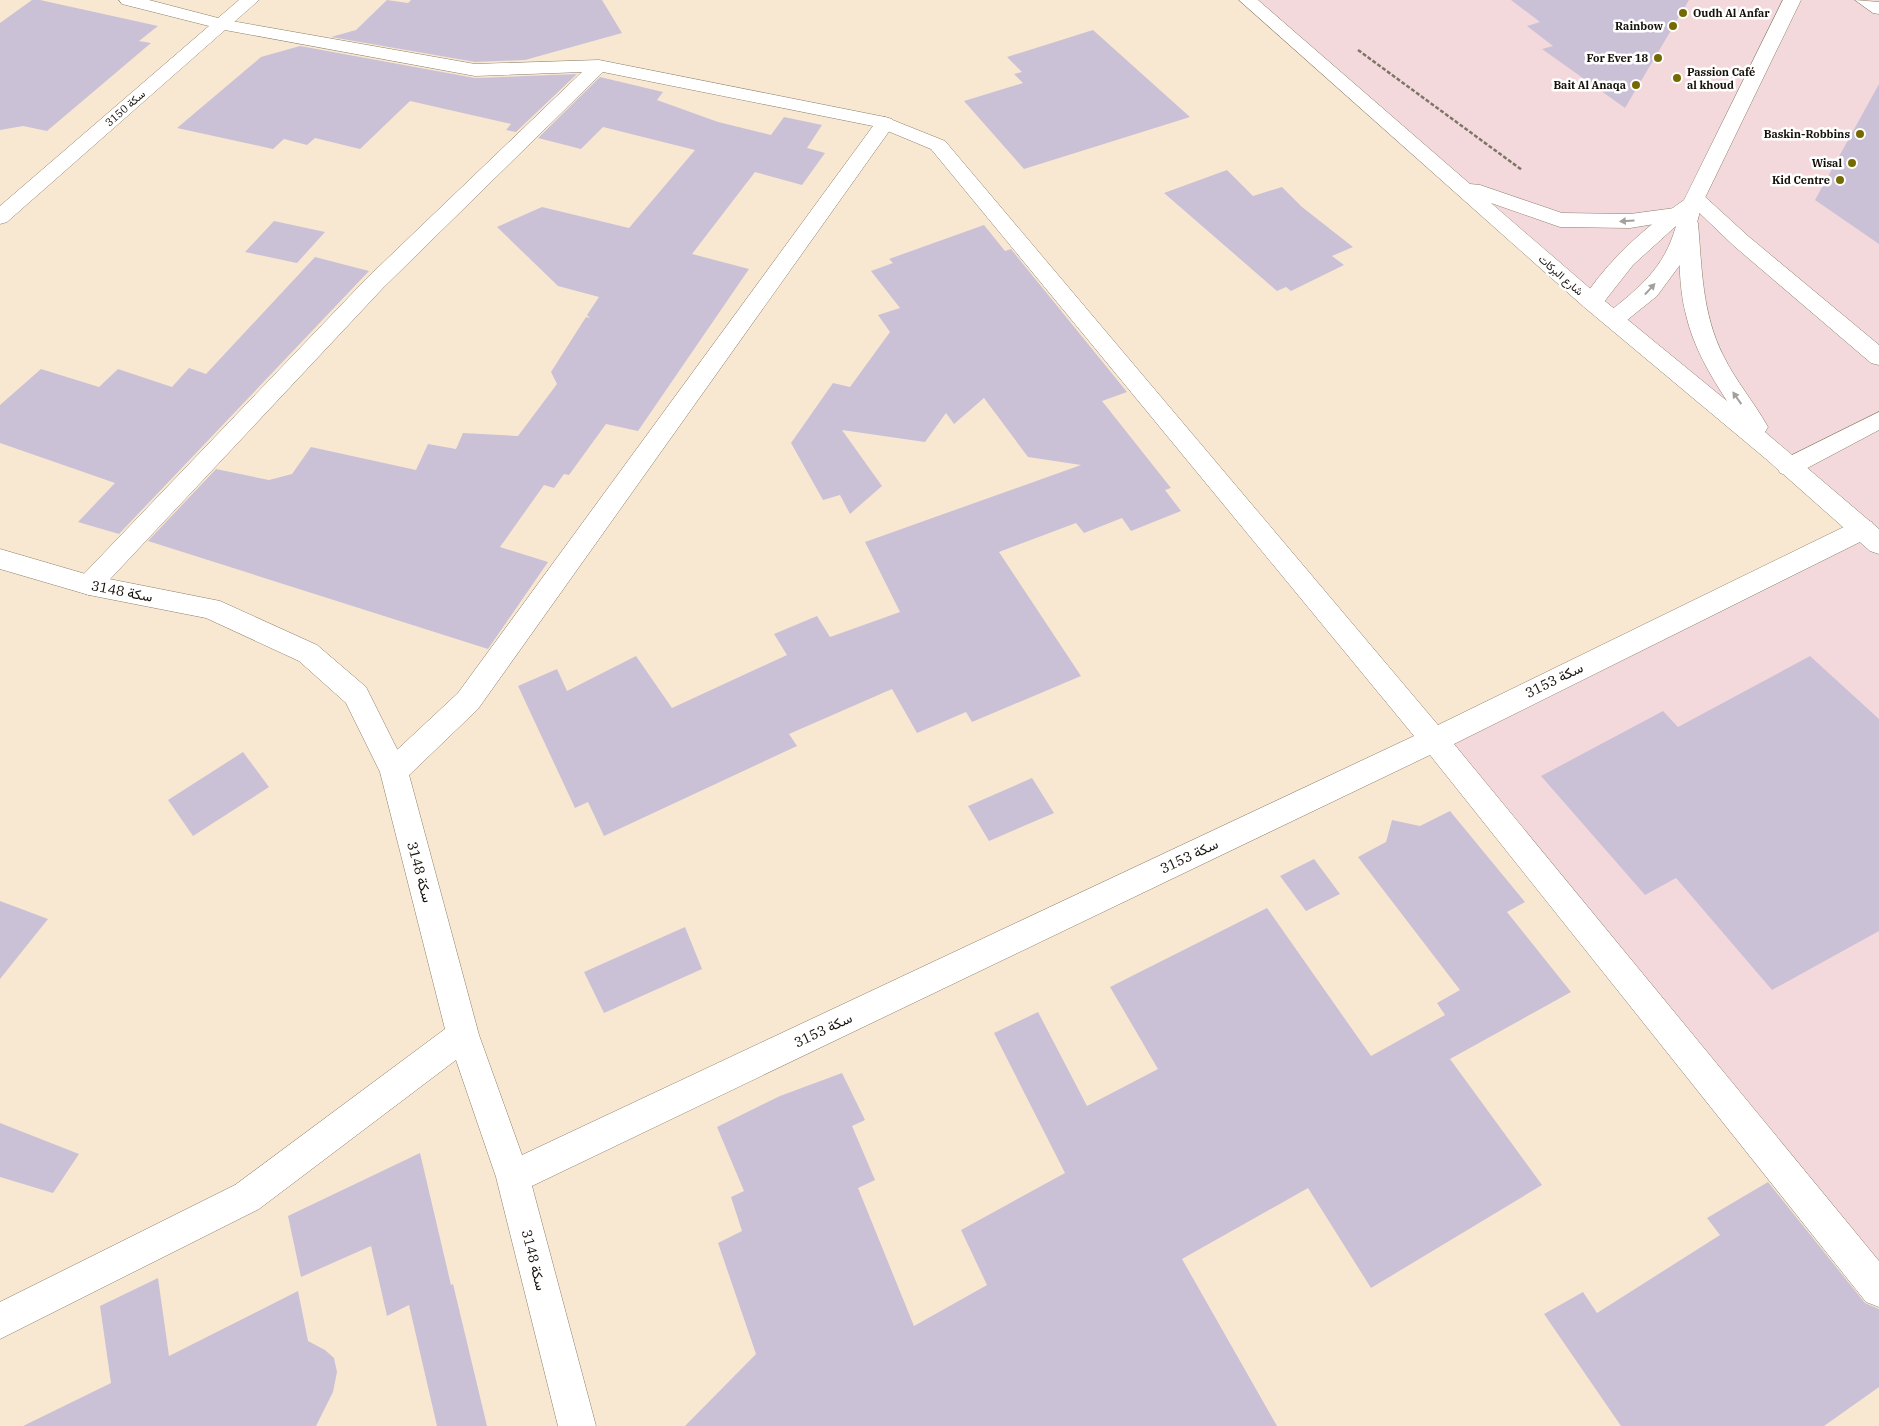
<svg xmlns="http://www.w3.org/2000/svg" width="1879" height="1426" font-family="'IBM Plex Serif',Vazirmatn,serif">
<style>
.commercial{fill:#f4d9dc}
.building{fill:#cbc1d7}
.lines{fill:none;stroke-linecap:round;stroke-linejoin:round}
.lane-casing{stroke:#8c7e6a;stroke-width:1}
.street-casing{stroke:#8c7e6a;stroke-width:1}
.secondary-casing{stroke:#8c7e6a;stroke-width:1}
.path{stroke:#7f7567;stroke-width:2.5;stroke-dasharray:4 2;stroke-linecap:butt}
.lane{fill:#fff;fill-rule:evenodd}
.street{fill:#fff;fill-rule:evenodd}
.secondary{fill:#fff;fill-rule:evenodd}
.oneway{fill:#a2a09d}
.poi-dot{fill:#746a01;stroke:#fff;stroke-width:2}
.labels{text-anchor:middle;stroke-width:5;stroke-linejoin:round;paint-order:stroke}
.far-poi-label{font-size:11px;font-weight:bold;fill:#16110a;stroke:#fff;text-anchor:end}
.far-street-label{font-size:11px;fill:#16110a;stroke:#fff}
.street-label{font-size:14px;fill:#16110a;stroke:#fff}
</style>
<rect width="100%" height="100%" fill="#f8e8d2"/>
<polygon class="commercial" points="1249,0 1879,0 1879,1289 1434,740 1855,533"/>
<g class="building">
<polygon points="32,0 40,0 158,26 139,41 151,43 47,131 23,126 0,130 0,23"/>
<polygon points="387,0 408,3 411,0 602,0 622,33 525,60 475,62 331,37 356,30"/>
<polygon points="1511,0 1689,0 1625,108 1542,49 1553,46 1527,26 1540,22"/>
<polygon points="1093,30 1190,117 1024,169 964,101 1023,83 1014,74 1022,72 1007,57"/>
<polygon points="300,46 475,78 577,74 516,132 506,130 511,124 410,101 360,149 315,138 307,145 284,139 273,149 177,128 261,57"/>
<polygon points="600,77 663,92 657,100 718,122 771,135 784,117 822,125 807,148 825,153 802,185 755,172 692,254 749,269 638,431 606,424 569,475 564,474 554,488 544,485 500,547 548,562 488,649 148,541 216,469 269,480 292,474 311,447 416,470 428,444 456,449 463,433 518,436 557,384 551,372 586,317 590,318 587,315 599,297 558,286 497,227 542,207 629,228 695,150 603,127 581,149 538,138"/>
<polygon points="1879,84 1879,244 1815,200"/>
<polygon points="1227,170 1253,196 1282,187 1302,207 1353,247 1332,256 1344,265 1291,291 1286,287 1277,291 1164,193"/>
<polygon points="274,221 325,232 297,263 245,252"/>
<polygon points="984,225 1005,251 1011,249 1127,392 1102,401 1171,488 1165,490 1181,511 1131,531 1122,518 1084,533 1076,523 999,552 1081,676 972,722 966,712 917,733 892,689 789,734 797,746 604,836 588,802 575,808 518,686 557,669 567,691 636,656 672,708 787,655 774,634 817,616 830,637 900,612 865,542 1081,465 1028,457 984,398 954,424 946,413 925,442 842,430 882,486 850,514 840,495 823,500 791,443 833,383 850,387 890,332 878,315 900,308 871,271 893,263 889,259"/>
<polygon points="315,257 369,271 119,534 78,522 115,483 0,443 0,405 41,369 99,387 118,369 172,387 189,368 206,374"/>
<polygon points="1810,656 1879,719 1879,931 1772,990 1676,878 1645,895 1541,776 1663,711 1678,727"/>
<polygon points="243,752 269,787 193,836 168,800"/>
<polygon points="1032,778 1054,813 989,841 968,806"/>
<polygon points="1450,811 1525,902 1507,912 1571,992 1450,1059 1542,1185 1371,1288 1308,1188 1182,1259 1277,1426 685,1426 756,1354 718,1243 742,1231 731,1197 744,1191 717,1127 780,1096 842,1073 865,1120 852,1126 875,1180 858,1188 914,1326 987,1285 961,1230 1065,1173 994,1033 1038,1012 1087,1106 1158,1069 1110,987 1267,908 1371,1056 1445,1015 1437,1003 1460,990 1358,857 1386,842 1392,820 1420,826"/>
<polygon points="1314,859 1340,894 1306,911 1280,876"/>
<polygon points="0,901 48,919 0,979"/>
<polygon points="685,927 702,969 604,1013 584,972"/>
<polygon points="0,1123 79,1154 53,1193 0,1177"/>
<polygon points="420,1153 451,1285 453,1284 487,1426 437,1426 409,1305 387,1316 371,1246 301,1277 288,1216"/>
<polygon points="1768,1182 1865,1303 1879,1309 1879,1387 1824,1426 1621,1426 1544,1314 1583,1292 1597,1313 1720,1235 1707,1218"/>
<polygon points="158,1278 169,1356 298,1291 308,1341 325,1350 334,1358 337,1372 333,1392 316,1426 23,1426 111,1383 100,1306"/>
</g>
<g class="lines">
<defs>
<g id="lane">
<polygon points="220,19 475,64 599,60 885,117 892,119 895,123 478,709 404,780 394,783 384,780 380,771 384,762 458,693 873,126 603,72 383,288 98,592 89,595 80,592 76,585 80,578 367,278 582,72 475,76 214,28 211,24 214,20"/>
<polygon points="1695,192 1702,194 1748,236 1879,345 1879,365 1871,363 1734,246 1688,202 1685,198 1688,194"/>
<polygon points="1879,412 1879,430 1798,473 1789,476 1780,473 1777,467 1780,461"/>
</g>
<g id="street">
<polygon points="119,0 149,0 218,18 239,0 259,0 7,222 0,224 0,206 209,26 122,4"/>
<path d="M1783,0H1801L1702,204L1692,241L1685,258L1657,296L1621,325L1613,327L1605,325L1602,320L1605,315C1639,288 1664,269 1676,226L1633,265L1600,307L1592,309L1584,307L1581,302C1607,261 1644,228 1684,200Z"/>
<polygon points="1855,0 1879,2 1879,14 1873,13"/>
<polygon points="885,117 945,141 1438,725 1854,522 1863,519 1872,522 1875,529 1872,536 1454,744 1879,1261 1879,1307 1866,1302 1430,755 532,1186 596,1426 558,1426 496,1177 456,1060 259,1209 0,1339 0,1302 235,1185 445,1029 380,772 346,703 299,661 206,618 89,595 0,569 0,549 89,575 220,601 317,645 366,687 408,771 479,1035 522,1155 1414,736 931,149 878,127 875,123 878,119"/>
</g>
<path id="secondary" d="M1239,0H1258L1470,184L1480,185L1562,213L1630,214L1675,208L1682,210L1685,215L1684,218H1695L1698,223C1702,269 1702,313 1723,355C1735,380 1754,402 1768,427L1765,432L1879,529V554L1870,551L1766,459L1584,307ZM1491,203L1560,227L1630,228L1679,220L1678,223C1680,253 1678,285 1686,315C1693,346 1710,375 1727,401L1600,297Z"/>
</defs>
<use href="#lane" class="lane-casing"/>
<use href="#street" class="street-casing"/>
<use href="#secondary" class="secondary-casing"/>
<polyline class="path" points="1358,50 1522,170"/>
<use href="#lane" class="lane"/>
<use href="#street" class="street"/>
<use href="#secondary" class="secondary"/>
</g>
<defs><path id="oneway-solid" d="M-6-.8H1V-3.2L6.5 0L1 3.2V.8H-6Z" transform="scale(1.25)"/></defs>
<g class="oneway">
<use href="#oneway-solid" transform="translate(1627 221) rotate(176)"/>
<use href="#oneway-solid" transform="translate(1650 289) rotate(-47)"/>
<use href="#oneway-solid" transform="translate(1737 398) rotate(-125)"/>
</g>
<g class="poi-dot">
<circle cx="1683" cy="13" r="5"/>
<circle cx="1673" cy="26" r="5"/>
<circle cx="1658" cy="58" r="5"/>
<circle cx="1677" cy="78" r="5"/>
<circle cx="1636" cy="85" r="5"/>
<circle cx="1860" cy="134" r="5"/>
<circle cx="1852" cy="163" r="5"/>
<circle cx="1840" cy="180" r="5"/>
</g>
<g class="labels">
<g class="far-poi-label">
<text x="1693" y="17" text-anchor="start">Oudh Al Anfar</text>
<text x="1663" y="30">Rainbow</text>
<text x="1648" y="62">For Ever 18</text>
<text x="1687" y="76" text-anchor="start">Passion Café<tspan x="1687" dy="13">al khoud</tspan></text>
<text x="1626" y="89">Bait Al Anaqa</text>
<text x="1850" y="138">Baskin-Robbins</text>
<text x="1842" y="167">Wisal</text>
<text x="1830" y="184">Kid Centre</text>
</g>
<g class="far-street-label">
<text transform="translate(125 108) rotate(-41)" y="4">سكة 3150</text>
<text transform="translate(1561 275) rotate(41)" y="4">شارع البركات</text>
</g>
<g class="street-label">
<text transform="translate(122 591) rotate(11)" y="5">سكة 3148</text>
<text transform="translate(1554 680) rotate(-26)" y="5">سكة 3153</text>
<text transform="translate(1189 856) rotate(-25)" y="5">سكة 3153</text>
<text transform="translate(420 872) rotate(75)" y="5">سكة 3148</text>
<text transform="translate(823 1030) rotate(-25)" y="5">سكة 3153</text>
<text transform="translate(534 1260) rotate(76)" y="5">سكة 3148</text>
</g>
</g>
</svg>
